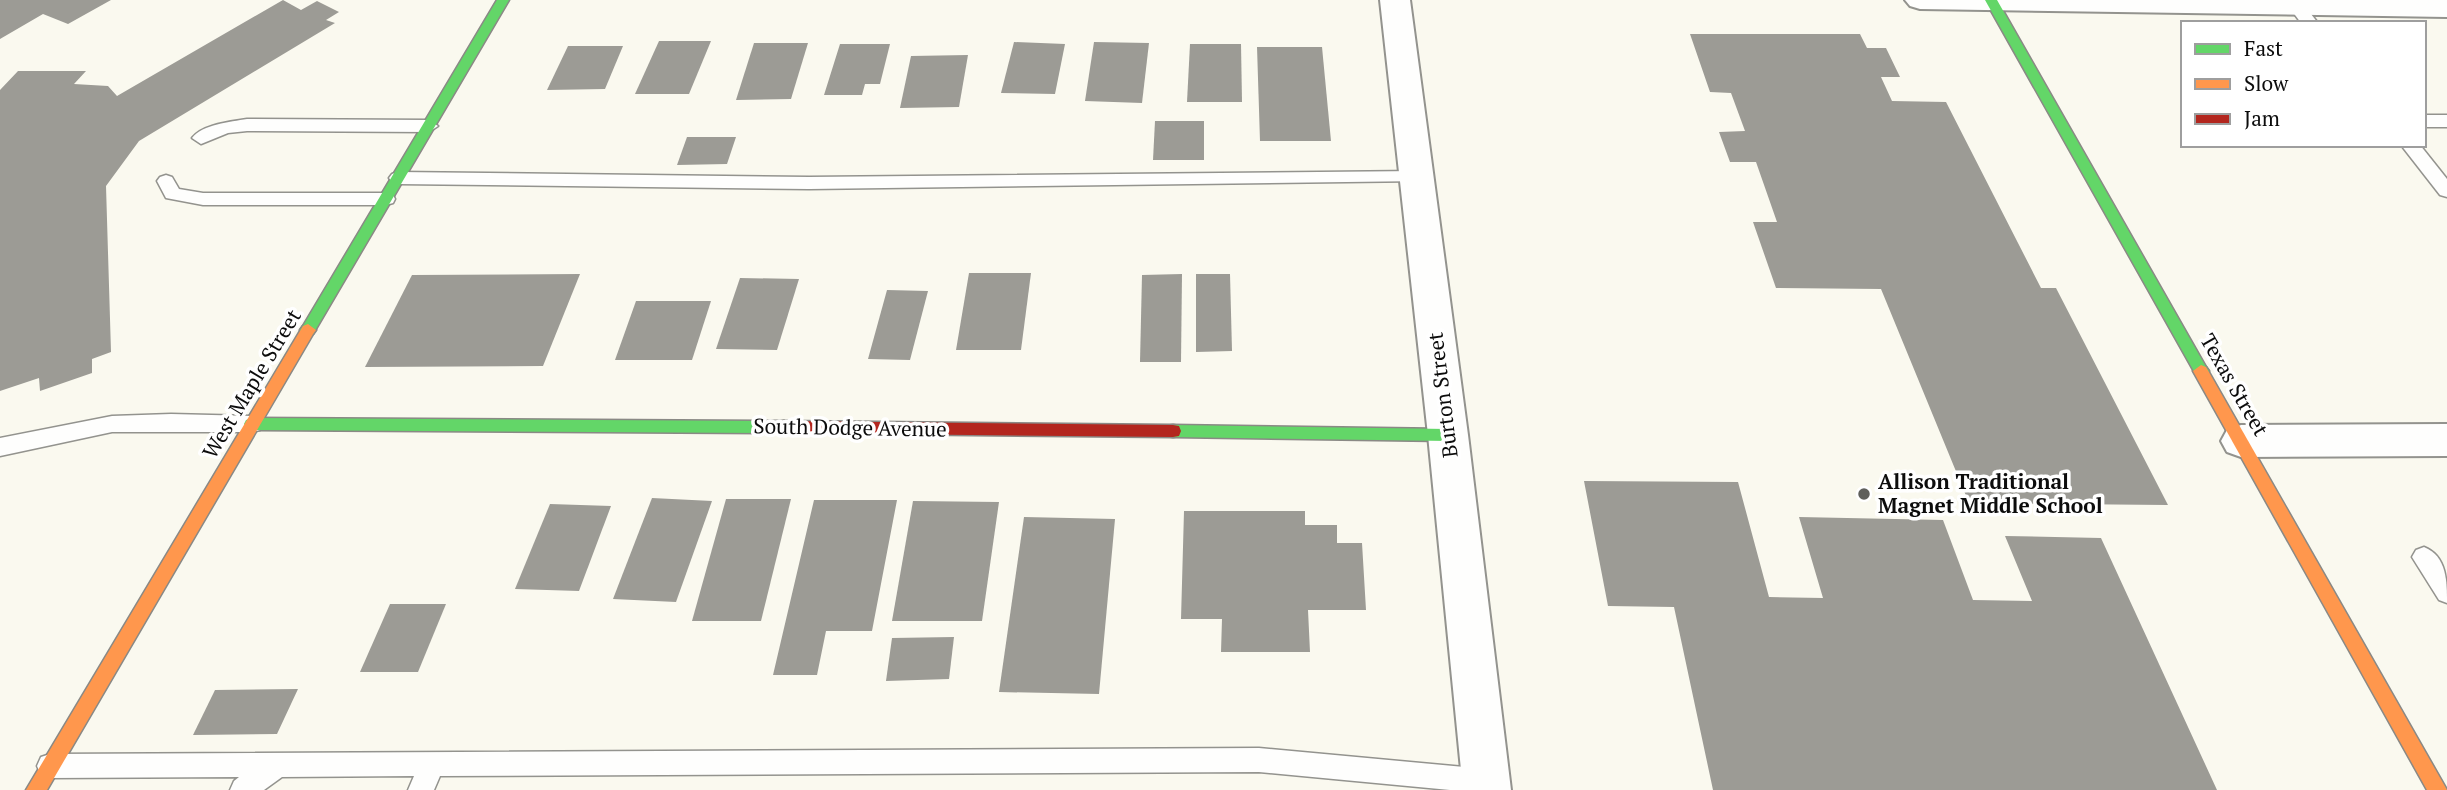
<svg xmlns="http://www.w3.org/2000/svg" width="2447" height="790" font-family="'PT Serif',serif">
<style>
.building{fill:#9c9b95}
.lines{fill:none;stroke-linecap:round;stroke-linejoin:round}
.lane-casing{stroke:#93938e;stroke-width:3}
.street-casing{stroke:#93938e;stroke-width:4}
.fast-casing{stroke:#8a8985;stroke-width:3}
.slow-casing{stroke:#8a8985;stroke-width:3}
.jam-casing{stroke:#8a8985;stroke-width:3}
.lane{fill:#fefefd;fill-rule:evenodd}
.street{fill:#fefefd;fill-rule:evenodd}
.fast{fill:#63d668;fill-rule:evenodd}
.slow{fill:#ff974d;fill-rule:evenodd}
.jam{fill:#b3261e;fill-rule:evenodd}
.poi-dot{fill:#5f5f5b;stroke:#fff;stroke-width:2.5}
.labels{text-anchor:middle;stroke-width:7;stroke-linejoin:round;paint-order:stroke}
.street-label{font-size:21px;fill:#0c0c0c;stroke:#fff}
.poi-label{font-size:21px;font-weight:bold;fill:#0c0c0c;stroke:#fff;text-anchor:start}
</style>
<rect width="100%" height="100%" fill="#faf9ef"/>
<g class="building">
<polygon points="0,0 111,0 68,24 43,14 0,39"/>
<polygon points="283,0 301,10 317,1 339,12 326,20 335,23 139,141 106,186 111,352 92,359 92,373 40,391 39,378 0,391 0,90 18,71 86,71 74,84 108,86 117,96"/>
<polygon points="1690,34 1860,34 1867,48 1886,48 1900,77 1881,77 1892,101 1946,102 2041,288 2056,288 2168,505 1969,503 1881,289 1776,288 1753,222 1777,222 1756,162 1730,162 1719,132 1745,131 1731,93 1710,92"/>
<polygon points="659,41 711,41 689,94 635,94"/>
<polygon points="1014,42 1065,44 1055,94 1001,93"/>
<polygon points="1094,42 1149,43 1142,103 1085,101"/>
<polygon points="754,43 808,43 791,99 736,100"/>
<polygon points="840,44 890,44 880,84 865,84 862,95 824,95"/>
<polygon points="1190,44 1241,44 1242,102 1187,102"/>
<polygon points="568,46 623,46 605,89 547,90"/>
<polygon points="1257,47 1322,47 1331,141 1260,141"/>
<polygon points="968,55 959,107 900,108 911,56"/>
<polygon points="1155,121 1204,121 1204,160 1153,160"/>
<polygon points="687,137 736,137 727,164 677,165"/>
<polygon points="969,273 1031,273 1021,350 956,350"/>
<polygon points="580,274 543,366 365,367 412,275"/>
<polygon points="1182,274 1181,362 1140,362 1142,275"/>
<polygon points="1196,274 1230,274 1232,351 1196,352"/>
<polygon points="740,278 799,279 777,350 716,349"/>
<polygon points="887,290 928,291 910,360 868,359"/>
<polygon points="636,301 711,301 692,360 615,360"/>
<polygon points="1584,481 1738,482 1769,597 1823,598 1799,517 1943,520 1973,600 2032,601 2005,536 2101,538 2217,790 1713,790 1674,607 1608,606"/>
<polygon points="652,498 712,501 676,602 613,599"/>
<polygon points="726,499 791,499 761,621 692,621"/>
<polygon points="814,500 897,500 872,631 826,631 817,675 773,675"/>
<polygon points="913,501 999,502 982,621 892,621"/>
<polygon points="550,504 611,506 579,591 515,589"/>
<polygon points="1184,511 1305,511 1305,525 1337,525 1337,543 1362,543 1366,610 1308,610 1310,652 1221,652 1222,619 1181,619"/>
<polygon points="1024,517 1115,519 1099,694 999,692"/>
<polygon points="390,604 446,604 418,672 360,672"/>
<polygon points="954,637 949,679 886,681 892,638"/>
<polygon points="298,689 277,734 193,735 215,690"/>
</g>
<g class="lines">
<defs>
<g id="lane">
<polygon points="2284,0 2300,0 2318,23 2301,23"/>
<rect x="2424" y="115" width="23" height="12"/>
<path d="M247,119L429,120L438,126L429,132L247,131L228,133L201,144L192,138C203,124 230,122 247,119Z"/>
<polygon points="2401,145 2420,145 2447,179 2447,197 2440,195"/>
<polygon points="1417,171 1423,173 1426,177 1423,181 809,189 398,184 392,182 389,178 392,174 398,172 809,177"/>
<polygon points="166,175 172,177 179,189 203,193 386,193 393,195 395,199 393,203 386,205 203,205 166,198 157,181 160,177"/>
<polygon points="171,414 252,416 260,418 263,424 260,430 252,432 112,432 0,456 0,438 112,416"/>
<path d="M2424,547C2447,556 2447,582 2447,603L2439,600L2412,557L2416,550Z"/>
<polygon points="1259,748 1486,769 1495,772 1499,781 1495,790 1450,790 1259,772 440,776 434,790 408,790 414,776 282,777 264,790 230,790 234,781 239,777 50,778 41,775 37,766 41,757 50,754"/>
</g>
<g id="street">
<polygon points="1380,0 1410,0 1468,435 1511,790 1463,790 1428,435"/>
<polygon points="1905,0 2447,0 2447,17 1920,9 1910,6"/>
<polygon points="2447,424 2447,456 2241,457 2227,452 2221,441 2227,430 2241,425"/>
</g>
<g id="fast">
<polygon points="497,0 509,0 313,334 303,334 300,330 303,326"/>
<polygon points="1985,0 1997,0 2206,367 2209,371 2206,375 2196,375"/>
<polygon points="252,418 784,421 790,423 792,427 790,431 784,433 252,430 246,428 244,424 246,420"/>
<polygon points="1173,425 1448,429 1454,430 1456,435 1454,440 1448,441 1173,437 1167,436 1165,431 1167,426"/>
</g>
<g id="slow">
<polygon points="308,324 316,330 313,334 47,790 26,790 303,326"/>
<polygon points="2201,365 2206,367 2447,790 2427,790 2193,371"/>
</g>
<polygon id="jam" points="784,421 1173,425 1179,426 1181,431 1179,436 1173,437 784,433 778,431 776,427 778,423"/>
</defs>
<use href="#lane" class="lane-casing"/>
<use href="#street" class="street-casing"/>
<use href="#fast" class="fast-casing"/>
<use href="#slow" class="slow-casing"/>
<use href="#jam" class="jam-casing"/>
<use href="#lane" class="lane"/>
<use href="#street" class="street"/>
<use href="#fast" class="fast"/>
<use href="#slow" class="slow"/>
<use href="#jam" class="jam"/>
</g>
<circle class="poi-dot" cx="1864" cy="494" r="7"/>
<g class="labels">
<g class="street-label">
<text transform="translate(252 384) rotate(-59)" y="7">West Maple Street</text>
<text transform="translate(2234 385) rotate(60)" y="7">Texas Street</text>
<text transform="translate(1443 395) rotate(-97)" y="7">Burton Street</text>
<text transform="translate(850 428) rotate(1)" y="7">South Dodge Avenue</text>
</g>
<g class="poi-label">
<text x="1878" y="489">Allison Traditional<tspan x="1878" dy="24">Magnet Middle School</tspan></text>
</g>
</g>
<rect x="2181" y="21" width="245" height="126" fill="#ffffff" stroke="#9e9e9e" stroke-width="2"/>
<rect x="2195" y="44" width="35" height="10" fill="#63d668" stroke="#9e9e9e" stroke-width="2"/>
<text x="2244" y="56" font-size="21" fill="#0c0c0c">Fast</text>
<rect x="2195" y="79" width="35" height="10" fill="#ff974d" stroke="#9e9e9e" stroke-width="2"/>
<text x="2244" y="91" font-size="21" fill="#0c0c0c">Slow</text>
<rect x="2195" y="114" width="35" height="10" fill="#b3261e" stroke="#9e9e9e" stroke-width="2"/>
<text x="2244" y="126" font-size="21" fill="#0c0c0c">Jam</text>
</svg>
